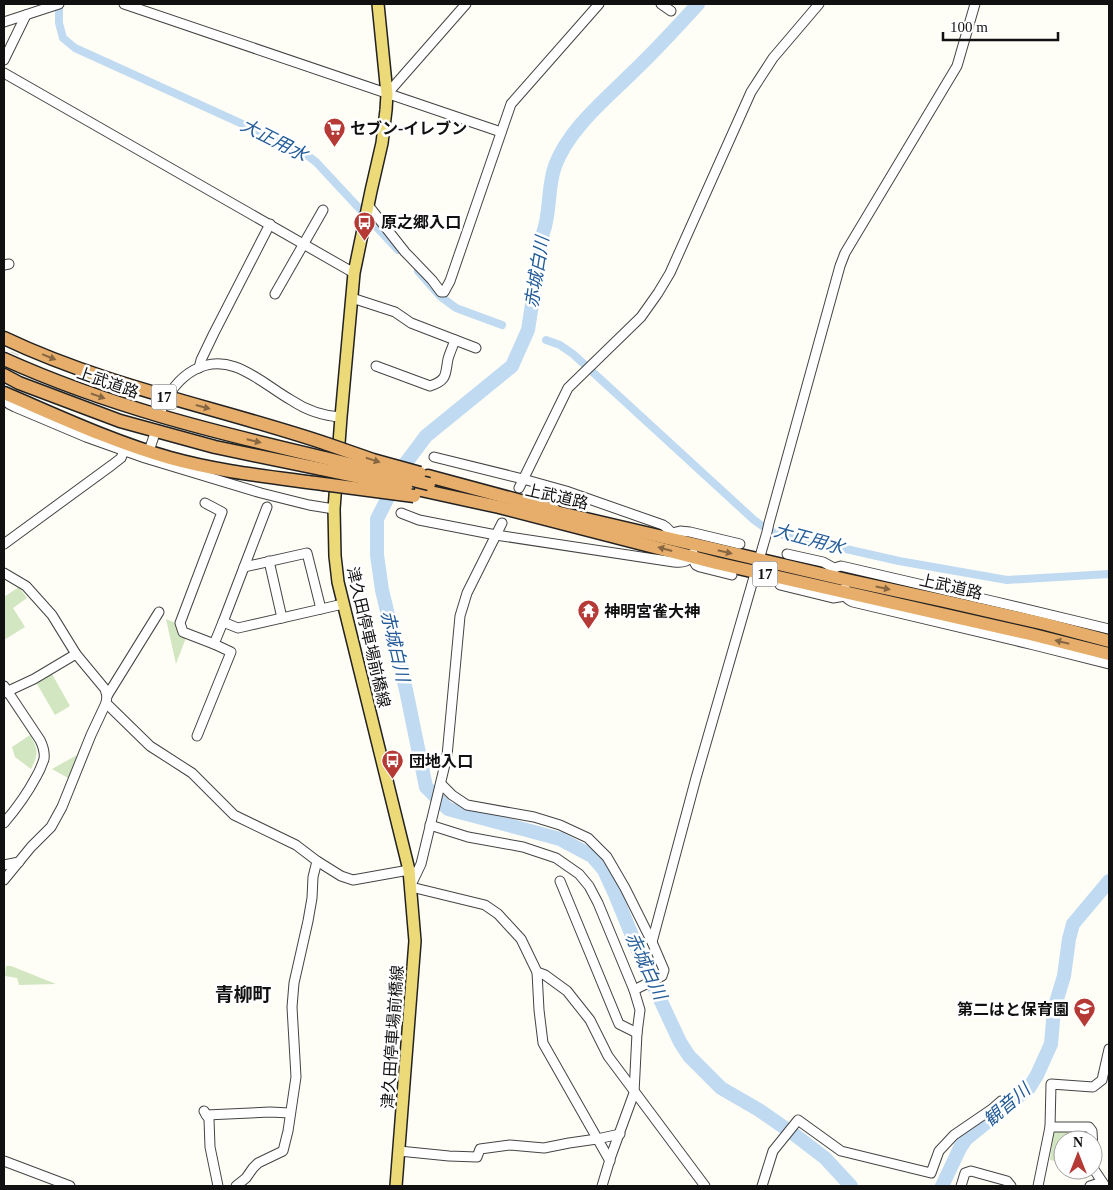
<svg xmlns="http://www.w3.org/2000/svg" width="1113" height="1190" font-family="'Times New Roman','Noto Sans JP',serif">
<style>
.green{fill:#d2e7c1}
.lines{fill:none;stroke-linecap:round;stroke-linejoin:round}
.canal{stroke:#bfdaf1;stroke-width:8}
.river{stroke:#bfdaf1;stroke-width:14}
.minor-tunnel{stroke:#dadad4;stroke-width:9;stroke-dasharray:9 4.5;stroke-linecap:butt}
.minor-casing{stroke:#444;stroke-width:11}
.major-casing{stroke:#222;stroke-width:14}
.highway-casing{stroke:#222;stroke-width:15}
.minor{stroke:#fff;stroke-width:9}
.major{stroke:#ecd978;stroke-width:11}
.highway{stroke:#e7ae6b;stroke-width:12}
.highway-bridge-casing{stroke:#222;stroke-width:15;stroke-linecap:butt}
.highway-bridge{stroke:#e7ae6b;stroke-width:12}
.oneway{fill:#876742}
.labels{text-anchor:middle;stroke-width:5;stroke-linejoin:round;paint-order:stroke}
.shield{fill:#fff;stroke:#585858;stroke-width:1}
.shield-label{font-size:15px;font-weight:bold;fill:#111}
.poi-label{font-size:16px;font-weight:bold;fill:#111;stroke:#fff;text-anchor:start}
.street-label{font-size:16px;fill:#111;stroke:#fff}
.water-label{font-size:18px;font-style:italic;fill:#245c98;stroke:#fff}
.quarter-label{font-size:19px;font-weight:bold;fill:#111;stroke:#fff}
</style>
<rect width="100%" height="100%" fill="#fefdf6"/>
<g class="green">
<polygon points="19,587 27,598 13,608 25,627 4,640 4,597"/>
<polygon points="166,619 178,624 187,635 176,664"/>
<polygon points="52,674 70,706 55,715 37,684"/>
<path d="M30,735C38,749 39,754 31,769L15,757L12,747Z"/>
<polygon points="77,755 68,778 52,769"/>
<polygon points="6,966 11,966 56,984 19,985 17,978 5,976"/>
<polygon points="1086,1129 1090,1133 1090,1140 1063,1140 1063,1163 1050,1160 1053,1135 1057,1130"/>
</g>
<g class="lines">
<g class="canal">
<polyline points="59,4 59,23 63,38 75,48 300,150 316,162 398,250"/>
<polyline points="418,271 440,296 456,308 502,325"/>
<polyline points="546,340 560,345 573,354 754,520 771,532 899,561 1007,580 1109,574"/>
</g>
<g class="river">
<path d="M698,4C677,27 657,49 635,70C607,98 569,128 555,166C547,188 551,212 543,233L528,330L512,366L426,436L405,464L377,519V555L382,590L406,690L426,787L448,809L560,839L592,856L604,870L615,894L644,965L680,1042L689,1056L721,1088L759,1110L795,1135L825,1158L851,1186"/>
<polyline points="942,1186 960,1148 966,1139 1029,1088 1037,1075 1051,1044 1054,1009 1064,976 1069,939 1073,924 1109,881"/>
</g>
<polyline class="minor-tunnel" points="4,379 15,353"/>
<defs>
<g id="minor">
<polyline points="124,4 501,132"/>
<polyline points="661,4 671,11"/>
<polyline points="4,22 59,4"/>
<polyline points="4,60 26,15"/>
<polyline points="4,73 354,273"/>
<polyline points="387,94 466,4"/>
<polyline points="368,205 405,252 432,280 441,292 444,292 450,281 511,104 599,4"/>
<polyline points="4,265 9,264"/>
<polyline points="275,294 323,210"/>
<polyline points="352,298 395,312 411,323 476,348"/>
<path d="M376,366L430,386C448,380 445,374 448,359C450,352 453,346 455,340"/>
<polyline points="199,368 201,360 214,333 270,224"/>
<polyline points="4,397 9,404 15,407 86,437 145,458 261,493 309,505 334,509"/>
<path d="M161,411C168,393 178,379 194,370C231,350 261,383 291,400C306,410 323,416 341,417"/>
<polyline points="149,451 155,433"/>
<path d="M434,457L523,479L566,491L663,525C670,529 672,534 676,541"/>
<polyline points="519,488 568,388 641,317 658,293 670,273 751,92 773,58 819,4"/>
<polyline points="205,503 222,512 180,623 183,632 214,644"/>
<polyline points="267,507 223,622 238,628 343,604"/>
<path d="M401,513L419,520L496,535L674,562C683,563 689,562 693,553"/>
<polyline points="672,533 680,531 690,532 740,544"/>
<polyline points="4,544 112,465 121,458 124,451"/>
<polyline points="787,554 823,562 834,568"/>
<polyline points="691,556 696,565 700,567 732,575"/>
<polyline points="269,561 282,618"/>
<polyline points="244,567 307,553 321,609"/>
<polyline points="4,573 26,586 52,615 76,654 105,689 107,696 106,703 150,746 192,773 234,815 296,845 317,861 341,876 353,880 409,870"/>
<polyline points="830,576 834,568 841,566 992,601 1109,629"/>
<polyline points="780,585 833,598 845,596"/>
<path d="M845,588C844,596 846,599 853,602L1034,645L1109,664"/>
<path d="M4,686L40,740C43,746 45,752 44,759C42,765 39,772 36,777C27,794 16,809 4,823"/>
<polyline points="4,693 34,679 76,654"/>
<polyline points="107,696 159,612"/>
<polyline points="197,736 231,652 214,644 223,622"/>
<polyline points="441,784 452,795 467,805 534,817 560,825 588,838 607,857 625,888 652,942 664,970 662,976 634,990"/>
<polyline points="430,825 468,837 523,847 556,858 579,874 589,886 598,903 634,990 640,1010 637,1033 634,1093 611,1156 602,1186"/>
<polyline points="4,865 19,862"/>
<polyline points="4,880 31,847 51,827 62,807 91,735 106,703"/>
<polyline points="560,881 619,1024 637,1033"/>
<polyline points="411,885 421,864 447,756 460,616 467,593 502,523"/>
<polyline points="411,887 485,905 498,914 521,939 537,972 545,975 567,991 590,1020 608,1056 705,1186"/>
<polyline points="652,942 696,778 767,532 769,523 840,266 845,253 957,66 975,4"/>
<polyline points="537,972 539,1010 543,1043 610,1161"/>
<polyline points="204,1111 209,1119 210,1147 218,1186"/>
<polyline points="206,1115 270,1112 290,1113"/>
<polyline points="1050,1127 1089,1127 1092,1131 1093,1149"/>
<polyline points="399,1151 449,1156 477,1157 480,1149 510,1145 544,1148 569,1143 597,1139 620,1134"/>
<polyline points="4,1161 70,1186"/>
<polyline points="1093,1168 1105,1186"/>
<polyline points="236,1186 246,1178 253,1168 258,1163 283,1151 288,1131 296,1077 292,1007 294,983 308,921 312,898 313,877 317,861"/>
<polyline points="762,1186 773,1151 798,1120 841,1151 931,1173 939,1151 954,1135 992,1109 1001,1101"/>
<polyline points="961,1186 965,1173 971,1171 1007,1181 1011,1186"/>
<polyline points="1038,1186 1050,1127 1051,1084 1093,1087 1102,1080 1109,1049"/>
<polyline points="1090,1186 1102,1182"/>
</g>
<polyline id="major" points="378,4 387,94 386,110 382,143 371,191 354,273 341,417 334,509 335,556 338,582 409,870 415,941 396,1186"/>
<g id="highway">
<path d="M4,338C107,387 220,408 327,444"/>
<path d="M4,359C108,406 214,432 325,458"/>
<polyline points="4,375 19,383 120,421 215,447 321,469"/>
<path d="M4,393C58,416 113,442 170,458C220,472 272,477 323,484"/>
<polyline points="428,476 554,510"/>
<polyline points="421,490 499,507 716,563 1030,634 1109,654"/>
<polyline points="547,510 847,580 944,601 1045,624 1109,641"/>
</g>
</defs>
<use href="#minor" class="minor-casing"/>
<use href="#major" class="major-casing"/>
<use href="#highway" class="highway-casing"/>
<use href="#minor" class="minor"/>
<use href="#major" class="major"/>
<use href="#highway" class="highway"/>
<defs>
<g id="highway-bridge">
<polyline points="327,444 373,460 420,473"/>
<polyline points="325,458 429,484"/>
<polyline points="321,469 406,487"/>
<polyline points="323,484 414,496"/>
</g>
</defs>
<use href="#highway-bridge" class="highway-bridge-casing"/>
<use href="#highway-bridge" class="highway-bridge"/>
</g>
<defs><path id="oneway-solid" d="M-6-.8H1V-3.2L6.5 0L1 3.2V.8H-6Z" transform="scale(1.25)"/></defs>
<g class="oneway">
<use href="#oneway-solid" transform="translate(49 357) rotate(22)"/>
<use href="#oneway-solid" transform="translate(98 396) rotate(19)"/>
<use href="#oneway-solid" transform="translate(203 407) rotate(15)"/>
<use href="#oneway-solid" transform="translate(254 441) rotate(13)"/>
<use href="#oneway-solid" transform="translate(373 460) rotate(17)"/>
<use href="#oneway-solid" transform="translate(665 549) rotate(-165)"/>
<use href="#oneway-solid" transform="translate(725 552) rotate(13)"/>
<use href="#oneway-solid" transform="translate(883 588) rotate(12)"/>
<use href="#oneway-solid" transform="translate(1062 642) rotate(-166)"/>
</g>
<defs>
<symbol id="supermarket-pin" viewBox="-11 -11 22 30"><path d="M0 17L-7.5 6A9.5 9.5 0 1 1 7.5 6Z" fill="#b53935" stroke="#fff"/><path d="M-6-5.5h2.5l.6 2H6L4.5 2H-2.5L-4.4-4H-6ZM-1.5 3.2a1.3 1.3 0 1 0 .1 0ZM3 3.2a1.3 1.3 0 1 0 .1 0Z" fill="#fff"/></symbol>
<symbol id="bus-pin" viewBox="-11 -11 22 30"><path d="M0 17L-7.5 6A9.5 9.5 0 1 1 7.5 6Z" fill="#b53935" stroke="#fff"/><path d="M-5-6H5V4H4V6H2V4H-2V6H-4V4H-5ZM-3.5-4V0h7V-4ZM-3.5 1.2v1.5H-2V1.2ZM2 1.2v1.5H3.5V1.2Z" fill="#fff"/></symbol>
<symbol id="temple-pin" viewBox="-11 -11 22 30"><path d="M0 17L-7.5 6A9.5 9.5 0 1 1 7.5 6Z" fill="#b53935" stroke="#fff"/><path d="M0-6L5-2H3V0L6.5 2.5H4V6H1.5V3h-3V6H-4V2.5H-6.5L-3 0V-2H-5Z" fill="#fff"/></symbol>
<symbol id="school-pin" viewBox="-11 -11 22 30"><path d="M0 17L-7.5 6A9.5 9.5 0 1 1 7.5 6Z" fill="#b53935" stroke="#fff"/><path d="M0-5L7-2L0 1L-7-2ZM-4 1L0 2.5L4 1V4Q0 6-4 4Z" fill="#fff"/></symbol>
</defs>
<g fill-rule="evenodd">
<use href="#supermarket-pin" x="322" y="116" width="25" height="34"/>
<use href="#bus-pin" x="352" y="210" width="25" height="34"/>
<use href="#temple-pin" x="576" y="598" width="25" height="34"/>
<use href="#bus-pin" x="380" y="748" width="25" height="34"/>
<use href="#school-pin" x="1072" y="996" width="25" height="34"/>
</g>
<g class="labels">
<g class="shield">
<rect x="151.5" y="384.5" width="25" height="25" rx="4"/>
<rect x="752.5" y="561.5" width="25" height="25" rx="4"/>
</g>
<g class="shield-label">
<text x="164" y="402">17</text>
<text x="765" y="579">17</text>
</g>
<g class="poi-label">
<text x="350" y="134">セブン-イレブン</text>
<text x="381" y="228">原之郷入口</text>
<text x="604" y="617">神明宮雀大神</text>
<text x="409" y="767">団地入口</text>
<text x="1069" y="1015" text-anchor="end">第二はと保育園</text>
</g>
<g class="street-label">
<text transform="translate(108 382) rotate(19)" y="6">上武道路</text>
<text transform="translate(557 496) rotate(13)" y="6">上武道路</text>
<text transform="translate(951 586) rotate(13)" y="6">上武道路</text>
<text transform="translate(369 637) rotate(77)" y="6">津久田停車場前橋線</text>
<text transform="translate(392 1037) rotate(-86)" y="6">津久田停車場前橋線</text>
</g>
<g class="water-label">
<text transform="translate(274 140) rotate(27)" y="6">大正用水</text>
<text transform="translate(537 272) rotate(-81)" y="6">赤城白川</text>
<text transform="translate(809 539) rotate(15)" y="6">大正用水</text>
<text transform="translate(395 646) rotate(77)" y="6">赤城白川</text>
<text transform="translate(646 966) rotate(65)" y="6">赤城白川</text>
<text transform="translate(1007 1105) rotate(-41)" y="6">観音川</text>
</g>
<g class="quarter-label">
<text x="243" y="1001">青柳町</text>
</g>
</g>
<rect width="1113" height="1190" fill="none" stroke="#111111" stroke-width="10"/>
<g transform="translate(1078 1155)"><circle r="24" fill="#ffffff" stroke="#a0a0a0"/>
<path d="M0-4L9 19L0 12L-9 19Z" fill="#b53935"/>
<text y="-8" font-size="14" font-weight="bold" text-anchor="middle" fill="#111111">N</text>
</g>
<path d="M943 32v8h115v-8" fill="none" stroke="#111111" stroke-width="2.5"/>
<text x="950" y="32" font-size="15" fill="#111111" stroke="#ffffff" stroke-width="4" paint-order="stroke">100 m</text>
</svg>
